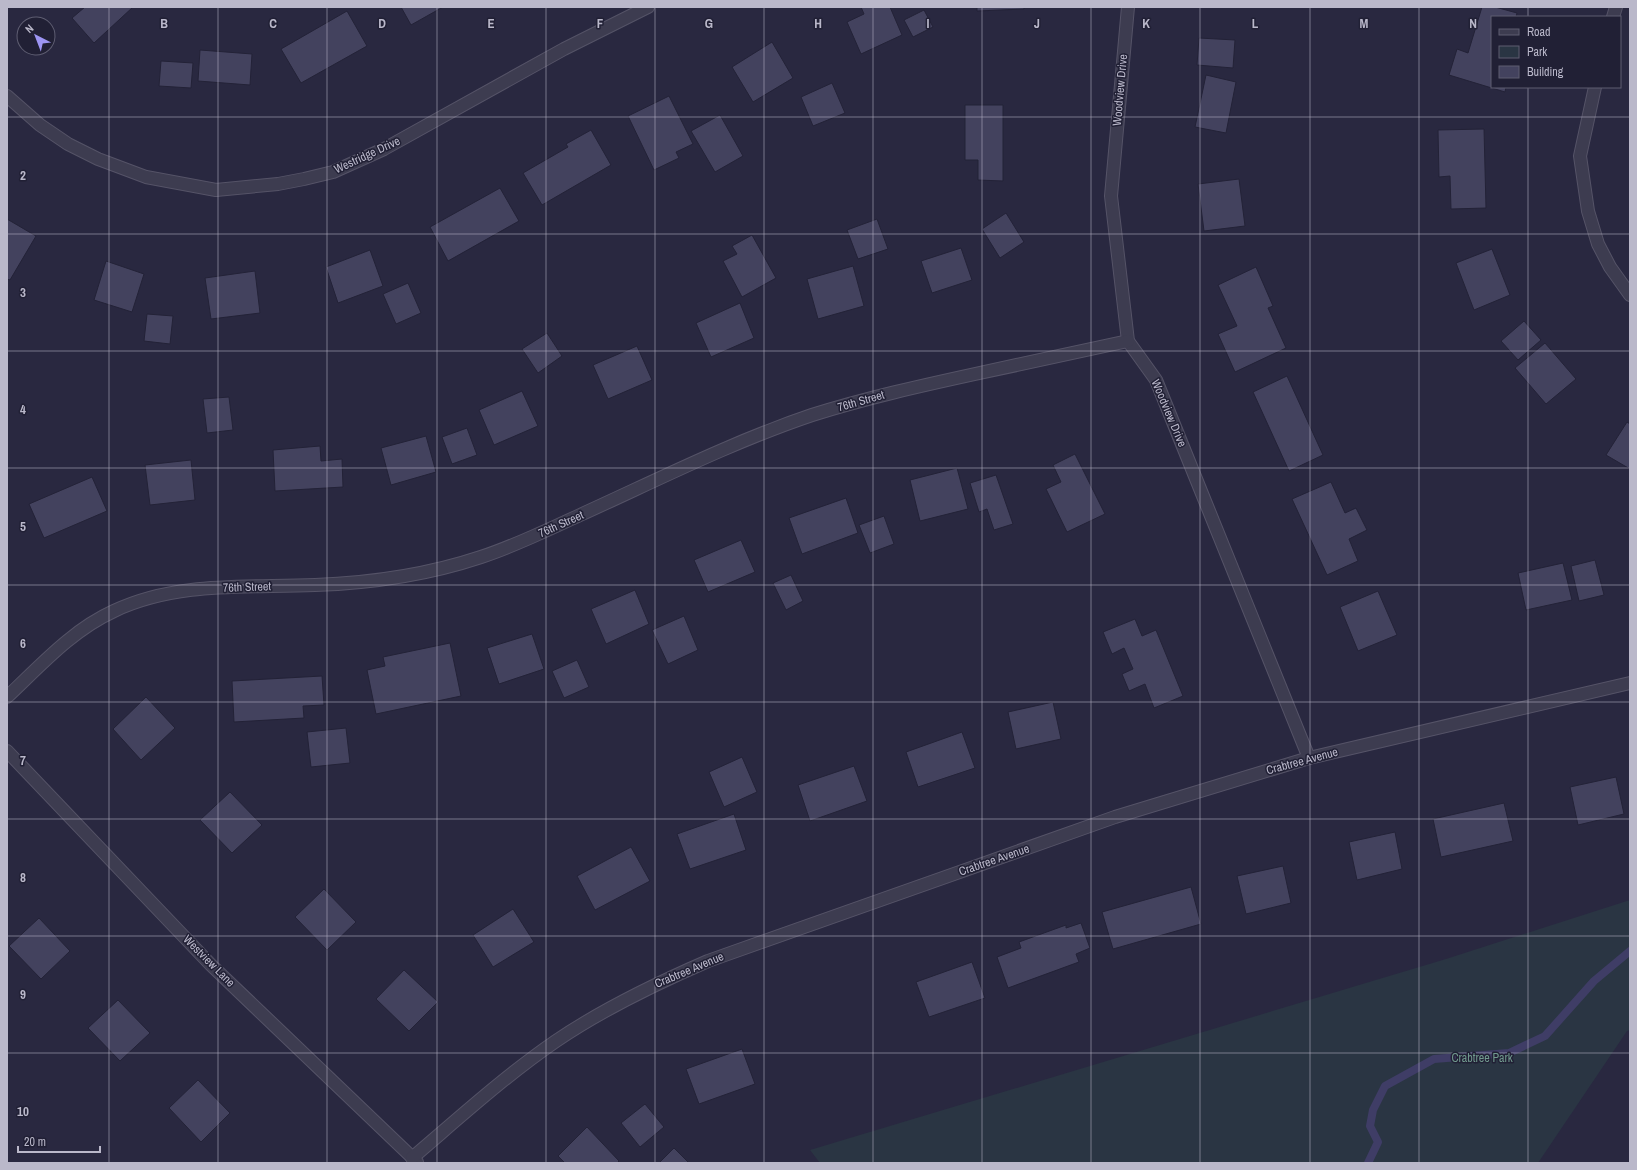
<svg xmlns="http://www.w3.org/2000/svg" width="1637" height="1170" font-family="'Archivo Narrow',sans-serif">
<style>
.green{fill:#2a3543}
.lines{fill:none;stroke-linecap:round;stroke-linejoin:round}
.stream{stroke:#3f3d66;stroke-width:8}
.building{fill:#43425e;stroke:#232237}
.minor-casing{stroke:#555367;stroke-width:14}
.minor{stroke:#3d3c50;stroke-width:12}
.grid{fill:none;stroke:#bab8ca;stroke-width:1;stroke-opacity:0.55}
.labels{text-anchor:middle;stroke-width:3;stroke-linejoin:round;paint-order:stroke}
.street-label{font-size:12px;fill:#bab8ca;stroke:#212035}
.park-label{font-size:12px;fill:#719a8e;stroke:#212035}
.grid-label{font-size:13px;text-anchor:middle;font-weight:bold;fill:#bab8ca;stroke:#212035;stroke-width:3;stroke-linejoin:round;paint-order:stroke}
</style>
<rect width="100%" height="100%" fill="#292840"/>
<polygon class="green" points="1630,900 1630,1030 1627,1031 1538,1163 820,1163 810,1150 1446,959"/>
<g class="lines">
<polyline class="stream" points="1368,1163 1378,1142 1370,1126 1373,1110 1385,1086 1434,1059 1509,1053 1545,1036 1594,981 1630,951"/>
</g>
<g class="building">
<polygon points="85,7 133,7 94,43 72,18"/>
<polygon points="401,7 443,7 411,25"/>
<polygon points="861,7 890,7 902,35 861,54 847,22 864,14"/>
<polygon points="977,7 1024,7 1024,9 977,11"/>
<polygon points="1482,7 1495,7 1517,13 1516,17 1492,17 1492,87 1506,87 1505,92 1449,75 1457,49 1468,53"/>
<polygon points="924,10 933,27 913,37 904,20"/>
<polygon points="347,11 367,46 301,83 281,49"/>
<polygon points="1199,38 1235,40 1233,68 1197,65"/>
<polygon points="772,42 793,78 753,102 732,67"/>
<polygon points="200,50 252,54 250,85 198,81"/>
<polygon points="161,61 193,63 191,88 159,86"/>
<polygon points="1206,75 1236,82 1226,133 1195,127"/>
<polygon points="832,83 845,113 813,126 801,97"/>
<polygon points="669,96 693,144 676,152 679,158 654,170 628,116"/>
<polygon points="965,105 1003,105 1003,181 978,180 978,160 965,160"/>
<polygon points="720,115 743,156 715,172 691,131"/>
<polygon points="1484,129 1486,208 1451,209 1450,176 1439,177 1438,130"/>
<polygon points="591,130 611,165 542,205 523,173 568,147 566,144"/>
<polygon points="1239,179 1245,226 1204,231 1198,184"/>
<polygon points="500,188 519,221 448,261 430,227"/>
<polygon points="1006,213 1024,242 1000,258 982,229"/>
<polygon points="7,219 36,236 10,280 7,279"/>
<polygon points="877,219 888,249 858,259 847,230"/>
<polygon points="752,235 776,278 742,297 723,261 737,254 732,246"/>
<polygon points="961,248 972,280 932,293 921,261"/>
<polygon points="1492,249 1510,295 1474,310 1456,263"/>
<polygon points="370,250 383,286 338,303 326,267"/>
<polygon points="106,261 144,274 132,312 94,300"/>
<polygon points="853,266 864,306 818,319 807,279"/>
<polygon points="1256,267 1273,306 1268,308 1286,348 1235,372 1218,334 1237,326 1218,285"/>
<polygon points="255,271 260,313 211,319 205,278"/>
<polygon points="408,283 421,313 396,324 383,294"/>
<polygon points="740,303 754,338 711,357 696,323"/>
<polygon points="147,314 173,316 170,344 144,341"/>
<polygon points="1524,321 1541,340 1518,360 1501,341"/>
<polygon points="547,333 562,356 538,373 522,349"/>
<polygon points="1545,343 1576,379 1546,404 1515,368"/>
<polygon points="637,346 652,380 608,399 593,365"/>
<polygon points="1287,376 1323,455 1289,471 1253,392"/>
<polygon points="522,391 538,426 494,445 479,410"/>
<polygon points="229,397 233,430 207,433 203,399"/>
<polygon points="1627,422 1630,424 1630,469 1606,455"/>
<polygon points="467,428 477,455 452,464 442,437"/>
<polygon points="426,436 436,472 391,485 381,448"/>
<polygon points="320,446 321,461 342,459 343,487 275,491 273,450"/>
<polygon points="1075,454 1105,514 1067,532 1046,489 1061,482 1053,465"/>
<polygon points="191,460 195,500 150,505 145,465"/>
<polygon points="957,468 968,509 920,521 910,480"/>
<polygon points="996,475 1013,524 994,530 987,509 979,512 970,483"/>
<polygon points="92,477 107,511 44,538 29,504"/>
<polygon points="1331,482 1345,513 1356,508 1367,530 1349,539 1358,561 1327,575 1292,499"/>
<polygon points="846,498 858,533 802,554 789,518"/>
<polygon points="884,516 894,544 870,553 859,525"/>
<polygon points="741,540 755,572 708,592 694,560"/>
<polygon points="1595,560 1604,595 1579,601 1571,566"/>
<polygon points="1563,563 1572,600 1526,610 1518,573"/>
<polygon points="791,575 803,601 786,610 773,583"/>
<polygon points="635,590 649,624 606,644 591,609"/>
<polygon points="1378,591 1397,635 1358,651 1340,607"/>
<polygon points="684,616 698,650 668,664 652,630"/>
<polygon points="1135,619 1142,636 1156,630 1183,696 1154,708 1145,684 1129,691 1122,674 1133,669 1124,648 1112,654 1103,632"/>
<polygon points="532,634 544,669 499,684 487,648"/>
<polygon points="450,643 461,696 376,714 367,670 385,666 383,657"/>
<polygon points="577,660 589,687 564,698 552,671"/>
<polygon points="322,676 324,705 303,706 304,718 234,722 232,681"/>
<polygon points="146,697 175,728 141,760 113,729"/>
<polygon points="1053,702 1061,739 1016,749 1008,712"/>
<polygon points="346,728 350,763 311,767 307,732"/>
<polygon points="962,732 975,768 918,787 906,752"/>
<polygon points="742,757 757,792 724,807 709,772"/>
<polygon points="854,766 867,801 810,821 798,785"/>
<polygon points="1616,777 1624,814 1578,825 1570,787"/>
<polygon points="230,792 262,825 232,853 200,820"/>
<polygon points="1504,803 1513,841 1441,857 1433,819"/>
<polygon points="734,814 746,850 690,869 677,834"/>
<polygon points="1395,832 1402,869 1357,880 1349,842"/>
<polygon points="631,847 650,881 595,910 577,876"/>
<polygon points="1283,866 1291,903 1246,914 1237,876"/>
<polygon points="1191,887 1201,924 1113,949 1102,912"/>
<polygon points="324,889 356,922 327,950 295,917"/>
<polygon points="513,909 534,942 493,967 473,935"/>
<polygon points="39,918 70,951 41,979 9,946"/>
<polygon points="1081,923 1090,948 1076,954 1079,962 1008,988 997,957 1021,948 1019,942 1066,925 1066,928"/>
<polygon points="972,962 985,998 929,1017 916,982"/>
<polygon points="404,970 438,1002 409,1031 376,999"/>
<polygon points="118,1000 150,1033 120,1061 88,1028"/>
<polygon points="742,1049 755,1084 699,1104 686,1069"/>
<polygon points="198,1080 230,1113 201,1142 169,1108"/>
<polygon points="645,1104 664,1127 640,1147 621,1123"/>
<polygon points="587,1127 619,1161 617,1163 565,1163 558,1156"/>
<polygon points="674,1148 689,1163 659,1163"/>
</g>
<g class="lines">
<defs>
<g id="minor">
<polyline points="1128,7 1111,196 1128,341 1156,380 1309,758"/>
<polyline points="1613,17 1616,7"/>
<polyline points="1595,87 1580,156 1588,211 1598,244 1610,267 1630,295"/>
<polyline points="7,96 40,125 68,144 98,159 146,177 216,190 278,184 304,179 333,172 384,149 564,49 648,7"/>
<path d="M7,697C40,666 72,630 114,611C177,581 248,588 315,585C371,583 427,575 481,557C515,546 547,530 580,515C657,480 732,442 812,415C866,398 920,386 975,374C1026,363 1077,352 1128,341"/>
<polyline points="7,751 211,965 417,1162"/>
<path d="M412,1158C459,1118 505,1076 556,1041C603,1009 655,984 708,961L1115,817L1309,758L1630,683"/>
</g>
</defs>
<use href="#minor" class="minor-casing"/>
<use href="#minor" class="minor"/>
</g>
<path class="grid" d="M109,7V1163M218,7V1163M327,7V1163M437,7V1163M546,7V1163M655,7V1163M764,7V1163M873,7V1163M982,7V1163M1091,7V1163M1200,7V1163M1310,7V1163M1419,7V1163M1528,7V17M1528,87V1163M7,117H1630M7,234H1630M7,351H1630M7,468H1630M7,585H1630M7,702H1630M7,819H1630M7,936H1630M7,1053H1630"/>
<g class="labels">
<g class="street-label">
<text transform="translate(1120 90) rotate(-85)" y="4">Woodview Drive</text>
<text transform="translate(367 155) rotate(-25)" y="4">Westridge Drive</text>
<text transform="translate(861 401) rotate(-16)" y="4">76th Street</text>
<text transform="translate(1169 413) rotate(67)" y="4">Woodview Drive</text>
<text transform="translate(561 524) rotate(-24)" y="4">76th Street</text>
<text transform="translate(247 587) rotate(-2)" y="4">76th Street</text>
<text transform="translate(1302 761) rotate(-15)" y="4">Crabtree Avenue</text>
<text transform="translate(994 860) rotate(-19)" y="4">Crabtree Avenue</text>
<text transform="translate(209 961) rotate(45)" y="4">Westview Lane</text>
<text transform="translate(689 970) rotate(-23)" y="4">Crabtree Avenue</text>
</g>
<g class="park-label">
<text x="1482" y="1062">Crabtree Park</text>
</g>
</g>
<g class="grid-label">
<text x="164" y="28">B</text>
<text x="273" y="28">C</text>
<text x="382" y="28">D</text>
<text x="491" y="28">E</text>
<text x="600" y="28">F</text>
<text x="709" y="28">G</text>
<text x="818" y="28">H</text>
<text x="928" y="28">I</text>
<text x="1037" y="28">J</text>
<text x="1146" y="28">K</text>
<text x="1255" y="28">L</text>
<text x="1364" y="28">M</text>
<text x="1473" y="28">N</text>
<text x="23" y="180">2</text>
<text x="23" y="297">3</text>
<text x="23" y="414">4</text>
<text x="23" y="531">5</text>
<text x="23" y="648">6</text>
<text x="23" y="765">7</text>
<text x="23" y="882">8</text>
<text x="23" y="999">9</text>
<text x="23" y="1116">10</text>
</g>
<rect width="1637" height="1170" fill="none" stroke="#bab8ca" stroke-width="16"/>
<rect x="1491" y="16" width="130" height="72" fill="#212035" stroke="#5e5d71"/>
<rect x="1499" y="29" width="20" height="6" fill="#3d3c50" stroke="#5e5d71"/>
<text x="1527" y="36" font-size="12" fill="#bab8ca">Road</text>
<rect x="1499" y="46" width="20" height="12" fill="#2a3543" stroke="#5e5d71"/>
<text x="1527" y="56" font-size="12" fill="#bab8ca">Park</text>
<rect x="1499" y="66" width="20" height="12" fill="#43425e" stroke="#5e5d71"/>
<text x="1527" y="76" font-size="12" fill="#bab8ca">Building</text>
<g transform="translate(36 36) rotate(318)"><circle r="19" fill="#212035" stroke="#5e5d71"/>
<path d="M0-3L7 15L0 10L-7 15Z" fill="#9d95f3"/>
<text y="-6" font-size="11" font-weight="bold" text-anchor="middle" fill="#bab8ca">N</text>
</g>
<path d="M18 1146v6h82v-6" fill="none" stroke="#bab8ca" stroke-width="2"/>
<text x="24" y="1146" font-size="12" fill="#bab8ca" stroke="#212035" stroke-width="3" paint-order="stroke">20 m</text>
</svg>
